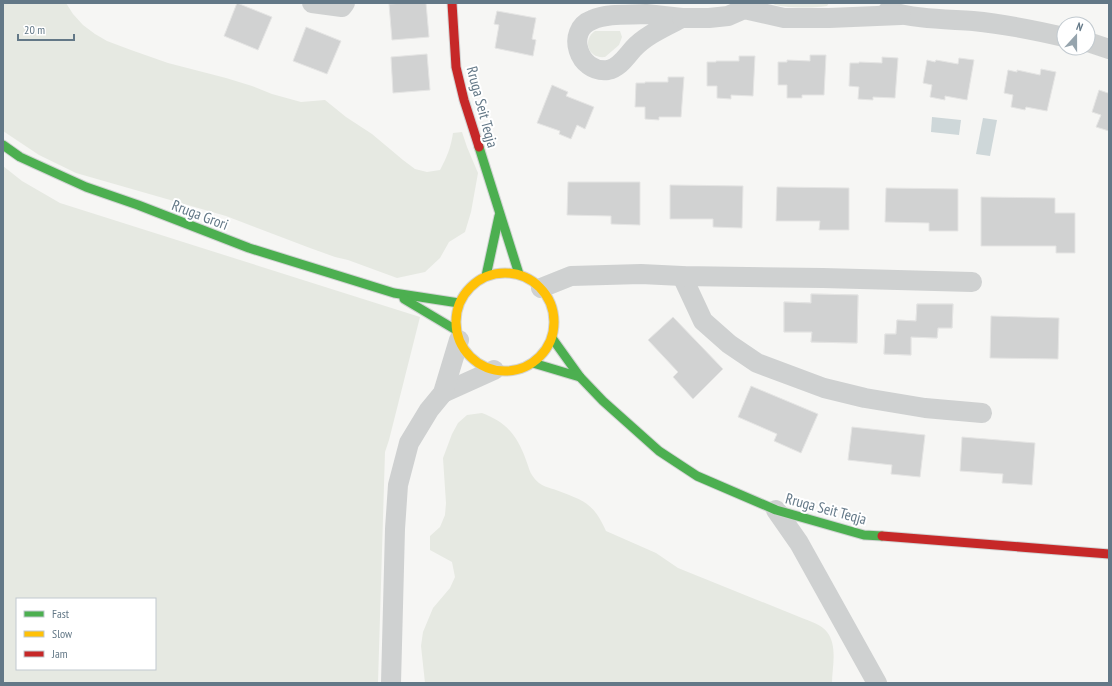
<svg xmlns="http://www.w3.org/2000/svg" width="1112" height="686" font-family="'PT Sans Narrow',sans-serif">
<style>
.green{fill:#e6e9e2;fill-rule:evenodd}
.water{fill:#ced7d9}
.building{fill:#d1d2d2;stroke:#e5e5e4}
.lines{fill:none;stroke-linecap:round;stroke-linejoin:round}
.fast-casing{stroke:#d2d4d4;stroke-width:11}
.slow-casing{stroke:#d2d4d4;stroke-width:11}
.jam-casing{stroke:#d2d4d4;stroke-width:11}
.street{stroke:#cfd1d1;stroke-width:20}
.fast{stroke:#4caf50;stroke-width:9}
.slow{stroke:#ffc107;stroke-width:9}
.jam{stroke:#c62828;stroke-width:9}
.labels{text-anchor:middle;stroke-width:4;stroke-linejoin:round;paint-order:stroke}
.street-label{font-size:15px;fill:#637887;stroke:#fff}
</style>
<rect width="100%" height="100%" fill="#f6f6f4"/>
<g class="green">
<path d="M3,3H66L73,14L83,25L95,34L107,41L131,50L168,63L226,78L252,86L272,94L301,102L325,100L346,117L372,134L403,160L415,169L427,172L440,170C447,157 451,147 453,133L462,132L467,147L478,173L471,212L465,232L449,242L440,258L425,272L397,278L348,260L335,257L310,248L226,216L76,173L39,155L3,131Z"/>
<path d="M772,3H829L827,6C818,8 779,9 772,3Z"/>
<path d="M595,31H620L622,37L619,45L605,57C588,59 582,40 595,31Z"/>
<path d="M3,166L22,181L60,203L420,317L389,440L385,452L378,683H3ZM17,599H155V669H17Z"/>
<path d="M482,413C506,422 517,435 526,460C530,471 530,475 539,483C544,487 551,488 556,490C584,501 593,502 606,531L656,553L678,568L802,618C810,621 822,625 827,632C838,646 832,668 832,683H425L421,646L423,632L433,608L450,588L455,577L452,562L430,550V536L440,527L445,515L446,503L443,458L452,434L458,423L467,415Z"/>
</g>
<g class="water">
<polygon points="932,117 961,120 959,135 931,132"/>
<polygon points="983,118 997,120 990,156 976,154"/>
</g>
<g class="building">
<polygon points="237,3 272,17 258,50 224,36"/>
<polygon points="405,3 426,3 429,37 392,40 389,4"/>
<polygon points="497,11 536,18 532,39 536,40 533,56 495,48 499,25 494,24"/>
<polygon points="306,27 341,41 327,74 293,61"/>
<polygon points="427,54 430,90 393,93 391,57"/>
<polygon points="810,55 826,55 824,95 802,95 802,98 787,98 787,85 778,85 778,62 787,62 787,60 810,61"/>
<polygon points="739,56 755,56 753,96 731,95 731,99 717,98 717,86 707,86 707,62 716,62 716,61 739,61"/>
<polygon points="882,57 898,58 895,98 873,97 873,100 858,99 859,87 849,86 850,63 859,63 859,62 882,63"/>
<polygon points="959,58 974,60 967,100 945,96 945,100 930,97 932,85 923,83 927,60 935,62 936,60 958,64"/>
<polygon points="1041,69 1056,72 1047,111 1026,107 1025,110 1011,107 1013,95 1004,93 1008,70 1017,72 1017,70 1040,75"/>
<polygon points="668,77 684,77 681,117 659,117 659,120 645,119 645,107 635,107 636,83 645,83 645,82 668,82"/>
<polygon points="552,85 568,92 566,96 594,107 585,129 577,125 571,139 559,134 560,131 537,123"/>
<polygon points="1099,90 1108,93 1109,92 1109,131 1096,127 1101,115 1092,112"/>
<polygon points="568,182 640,182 640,225 611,224 611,216 567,215"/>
<polygon points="670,185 743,186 742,228 713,227 713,219 670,219"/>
<polygon points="777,187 849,188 849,230 819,230 820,221 776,221"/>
<polygon points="886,188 958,189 958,231 929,231 929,223 885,222"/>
<polygon points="981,197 1055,198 1055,213 1075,213 1075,253 1056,253 1056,246 981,246"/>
<polygon points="811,294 858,295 857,343 811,342 812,332 784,332 784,302 811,303"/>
<polygon points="811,294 858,295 857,343 811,342 812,332 784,332 784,302 811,303"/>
<polygon points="917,304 953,304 952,328 938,328 937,338 911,337 911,355 884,354 885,334 896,334 897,320 916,321"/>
<polygon points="917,304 953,304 952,328 938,328 937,338 911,337 911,355 884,354 885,334 896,334 897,320 916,321"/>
<polygon points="991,316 1059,318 1058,359 990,358"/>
<polygon points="673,317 723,369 693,399 673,377 678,372 648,340"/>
<polygon points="751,386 818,414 801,453 774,441 777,434 738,417"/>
<polygon points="852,427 925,435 920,477 891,474 892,465 848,460"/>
<polygon points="962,437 1035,443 1032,485 1002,483 1003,474 960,471"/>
</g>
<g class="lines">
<defs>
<g id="fast">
<polyline points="3,145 20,157 86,187 138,205 249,248 394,293 459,303"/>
<polyline points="479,147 519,274"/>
<polyline points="486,276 499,216"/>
<polyline points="404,299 456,330"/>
<polyline points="552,338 580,377 603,401 659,451 697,476 776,510 864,535 882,536"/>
<polyline points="533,363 580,377"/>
</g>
<circle id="slow" cx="505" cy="322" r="49"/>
<g id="jam">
<polyline points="452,3 456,67 464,100 479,147"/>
<polyline points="882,536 1109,554"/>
</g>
</defs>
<use href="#fast" class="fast-casing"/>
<use href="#slow" class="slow-casing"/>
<use href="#jam" class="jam-casing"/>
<g class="street">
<polyline points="312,3 342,7 345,3"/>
<path d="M888,11C915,19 945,19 973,21C1004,24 1034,30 1064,37"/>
<path d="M646,14L682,18C665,27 646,35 633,49C626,57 619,68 608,70C578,74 565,30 592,20C608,13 629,15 646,14Z"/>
<polyline points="682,18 709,18 728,16 744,9 784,18 829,18 901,15"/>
<polyline points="1088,42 1109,49"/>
<polyline points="682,276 703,321 729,344 757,363 824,388 865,398 925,408 982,413"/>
<polyline points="541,288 571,276 641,274 682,276 823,278 972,282"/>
<polyline points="443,393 494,370"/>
<polyline points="776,510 799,543 877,683"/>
<polyline points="391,683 395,529 398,485 409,443 429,410 443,393 459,340"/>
</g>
<use href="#fast" class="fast"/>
<use href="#slow" class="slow"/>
<use href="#jam" class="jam"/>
</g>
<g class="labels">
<g class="street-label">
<text transform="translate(482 107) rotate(75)" y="5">Rruga Seit Teqja</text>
<text transform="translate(200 215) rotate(21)" y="5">Rruga Grori</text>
<text transform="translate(826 509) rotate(15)" y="5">Rruga Seit Teqja</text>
</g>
</g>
<rect width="1112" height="686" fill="none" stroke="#637887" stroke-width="8"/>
<rect x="16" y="598" width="140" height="72" fill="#ffffff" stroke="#c1c9cf"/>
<rect x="24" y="611" width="20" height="6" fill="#4caf50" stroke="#c1c9cf"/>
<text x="52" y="618" font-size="12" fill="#637887">Fast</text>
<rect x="24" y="631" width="20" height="6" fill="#ffc107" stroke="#c1c9cf"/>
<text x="52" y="638" font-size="12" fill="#637887">Slow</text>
<rect x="24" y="651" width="20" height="6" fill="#c62828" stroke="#c1c9cf"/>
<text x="52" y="658" font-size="12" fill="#637887">Jam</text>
<g transform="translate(1076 36) rotate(21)"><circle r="19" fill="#ffffff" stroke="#c1c9cf"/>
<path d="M0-3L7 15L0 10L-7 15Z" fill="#96a4ad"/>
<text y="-6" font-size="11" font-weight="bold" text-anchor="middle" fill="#637887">N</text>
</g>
<path d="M18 34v6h56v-6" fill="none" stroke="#637887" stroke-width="2"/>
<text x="24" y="34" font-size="12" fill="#637887" stroke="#ffffff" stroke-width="3" paint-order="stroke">20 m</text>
</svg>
